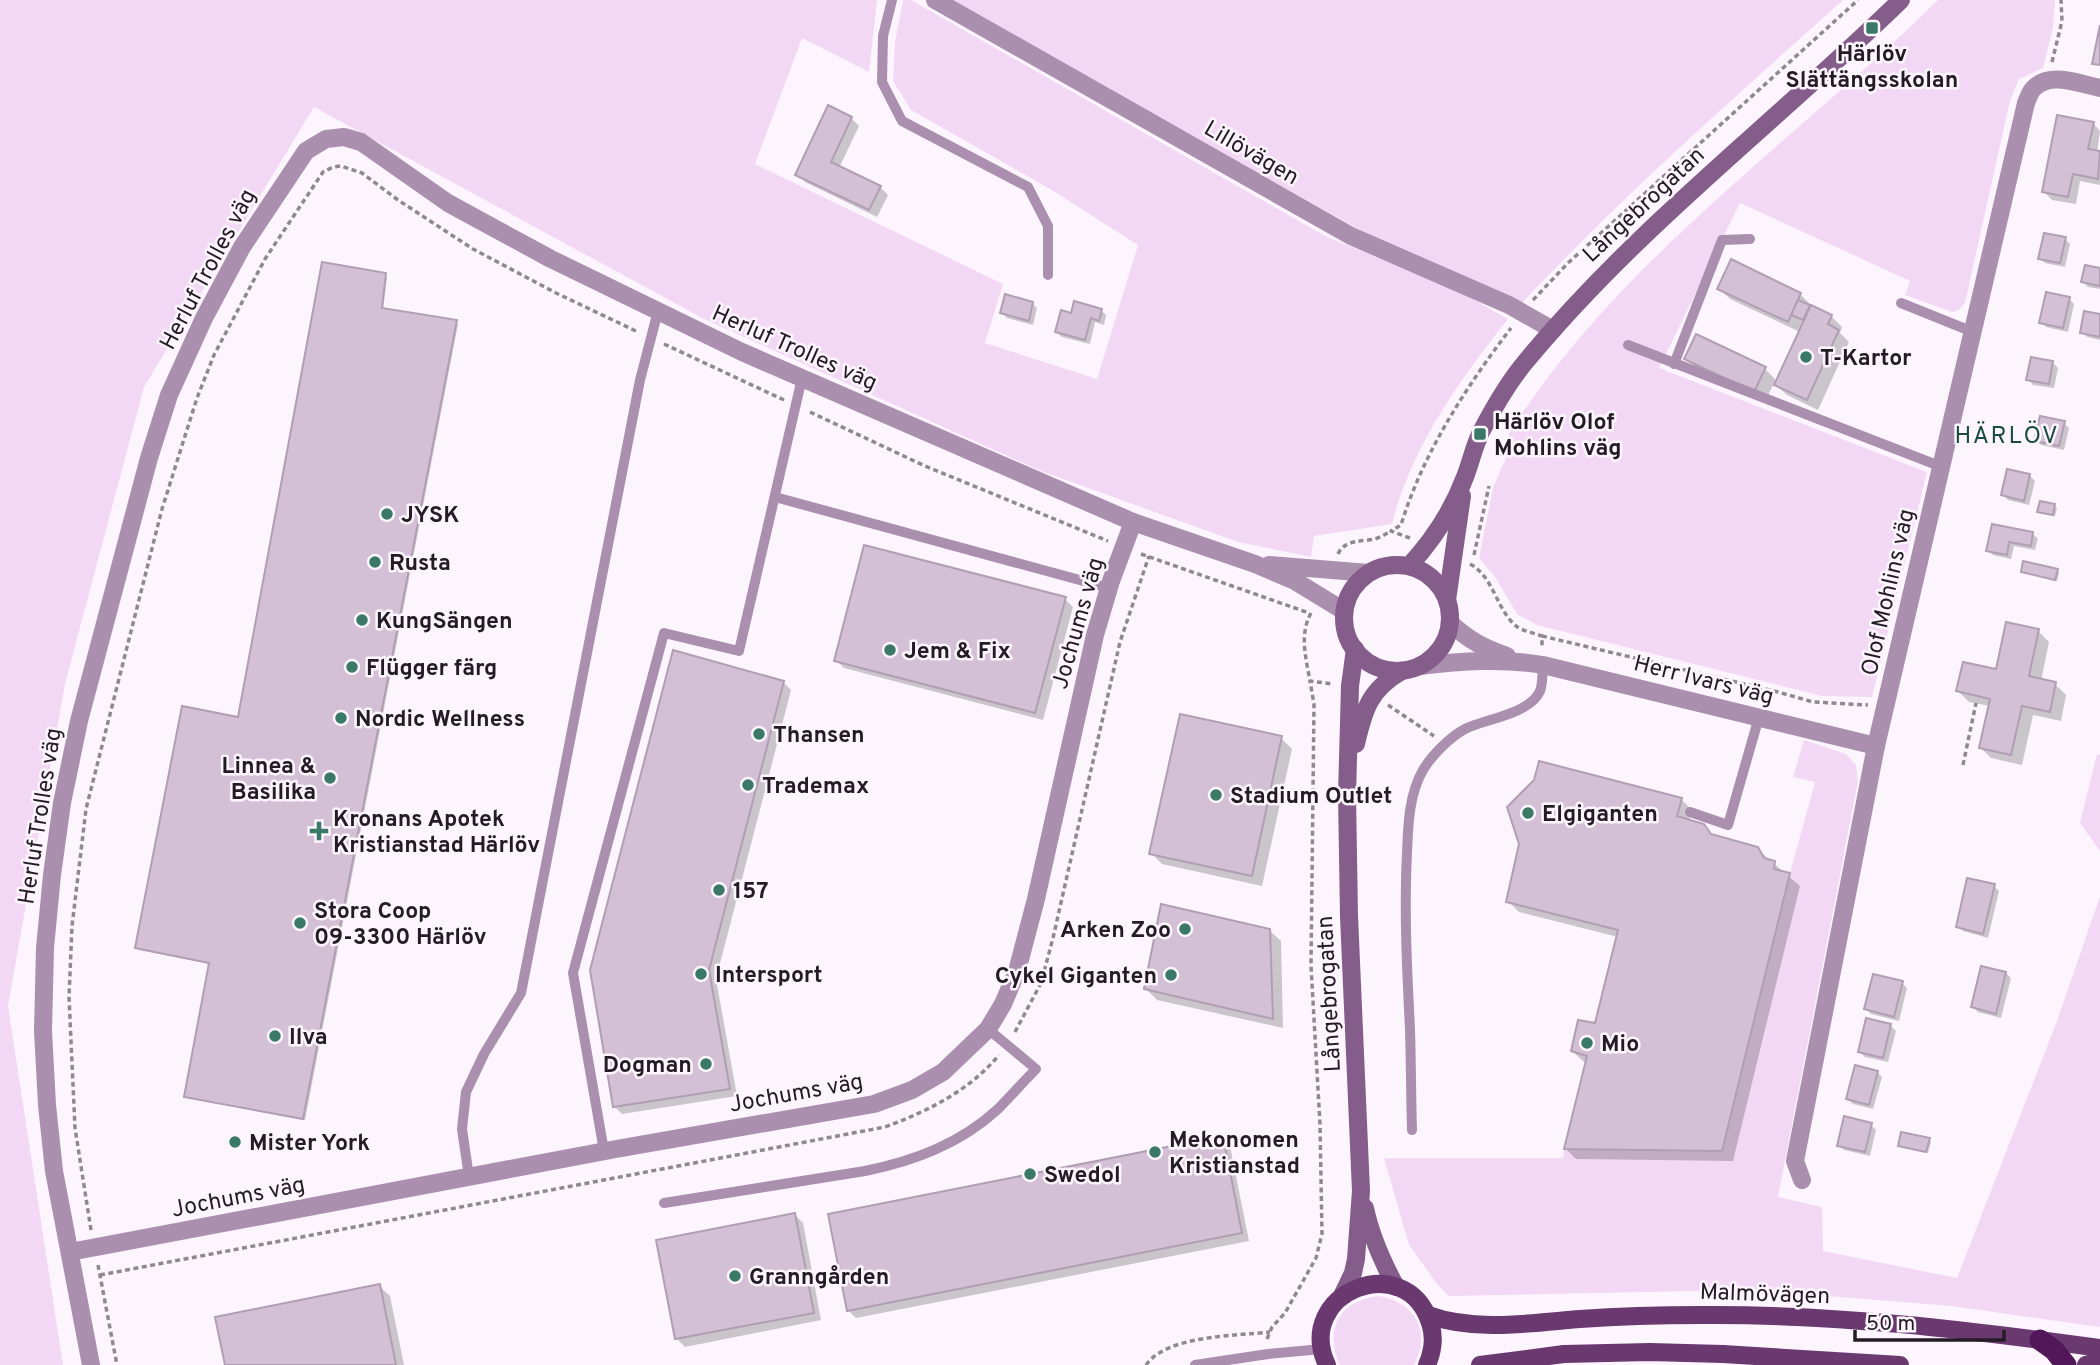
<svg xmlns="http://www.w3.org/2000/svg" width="2100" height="1365" font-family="Overpass,sans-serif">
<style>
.green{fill:#f2d8f5}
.shadow{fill:#0003}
.building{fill:#d3c0d5;stroke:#b19eb3;stroke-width:2}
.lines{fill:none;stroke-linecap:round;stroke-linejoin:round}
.path{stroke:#908891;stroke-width:3.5;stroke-dasharray:5 3.5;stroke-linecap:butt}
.service{stroke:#ab8faf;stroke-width:10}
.minor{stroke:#ab8faf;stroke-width:18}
.secondary{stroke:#855d8a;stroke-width:18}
.primary{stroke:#6a3970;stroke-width:18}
.motorway{stroke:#511759;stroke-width:21}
.poi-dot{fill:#3a7967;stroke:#fdf5fe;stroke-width:2.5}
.labels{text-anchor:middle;stroke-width:5;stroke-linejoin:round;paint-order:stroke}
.poi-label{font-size:23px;font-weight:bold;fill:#241c24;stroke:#fdf5fe;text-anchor:start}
.street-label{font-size:23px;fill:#241c24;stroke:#fdf5fe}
.neighbourhood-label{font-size:24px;letter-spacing:2px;fill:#184c3f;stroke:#fdf5fe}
</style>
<rect width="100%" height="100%" fill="#fdf5fe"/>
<g class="green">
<path d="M0,0H877L869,72L802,38L755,164L1003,284L985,343L1097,379L1138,245L1050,189L911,110L893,81L895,42L903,0H911L1327,237L1459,291L1508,319C1460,379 1411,448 1392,524L1314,536L1311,557L1238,542L1041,471L704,319L314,107L144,387L65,684L8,1006L63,1365H0Z"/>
<path d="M946,0H1843C1733,99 1622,196 1521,304L1366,233Z"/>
<path d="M1938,0H2055L2053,28L2043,68L2019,79L2010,101L1965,303L1959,310L1952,312L1905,295L1910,281L1740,203L1659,368L1927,472L1872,697L1822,696L1537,625L1517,614L1495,577L1479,558L1493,488L1514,439L1508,435C1617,261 1793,143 1938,0Z"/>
<polygon points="1804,740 1846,754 1856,765 1858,781 1778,1197 1822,1207 1823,1251 1957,1278 2057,1021 2100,896 2100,1327 1951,1306 1827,1296 1695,1291 1449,1296 1437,1284 1409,1245 1384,1158 1563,1158 1564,1149 1722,1151 1790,873 1815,782 1793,777"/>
<polygon points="2097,754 2100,755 2100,851 2080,823"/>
<path d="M1379,1296C1416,1303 1431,1331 1414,1365H1340C1323,1329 1340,1300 1379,1296Z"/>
</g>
<g class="shadow">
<polygon points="851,118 859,126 839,168 880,187 888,195 877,217 805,182 797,174"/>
<polygon points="2093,123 2100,131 2097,153 2100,153 2100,185 2080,181 2076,204 2052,200 2044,192"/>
<polygon points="2065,239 2070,244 2065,267 2045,263 2040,258"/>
<polygon points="2100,270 2100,289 2088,287 2083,282"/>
<polygon points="385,275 387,277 383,310 456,322 458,324 305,1120 188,1098 186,1096 211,964 139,950 137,948 239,719"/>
<polygon points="1719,288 1800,294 1811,305 1810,307 1831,316 1842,327 1840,333 1849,342 1818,410 1787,395 1774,383 1765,402 1697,369 1686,359 1765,369 1777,381 1800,332 1730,299"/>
<polygon points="2069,299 2074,304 2068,332 2046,327 2041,322"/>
<polygon points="1032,303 1037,308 1033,325 1007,318 1002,313"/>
<polygon points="1101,310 1106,315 1104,325 1095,322 1090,344 1062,337 1057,332 1072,315"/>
<polygon points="2100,316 2100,340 2087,337 2082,332"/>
<polygon points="2053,363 2058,368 2054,388 2033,385 2028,379"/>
<polygon points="2064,423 2069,428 2064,450 2041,445 2036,440"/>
<polygon points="2030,476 2035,481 2029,505 2008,500 2003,495"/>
<polygon points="2055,506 2057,508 2055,516 2039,512"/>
<polygon points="1993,526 2033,534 2038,539 2035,550 2014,546 2011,559 1993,555 1988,550"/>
<polygon points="2023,571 2057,571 2059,573 2057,581"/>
<polygon points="1065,599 1073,607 1043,720 844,668 836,660"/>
<polygon points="2038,631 2049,642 2041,681 2055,684 2066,695 2061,721 2033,715 2022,765 1991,758 1980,747 1990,706 1969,702 1958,691 1997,671"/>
<polygon points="783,682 791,690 716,979 737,1096 622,1114 614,1106"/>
<polygon points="1281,738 1292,749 1262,886 1162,864 1151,853"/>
<polygon points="1681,799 1692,810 1689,821 1703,825 1715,837 1757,849 1800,886 1733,1161 1576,1159 1566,1149 1587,1063 1583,1061 1572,1051 1597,1025 1618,937 1519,912 1508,901"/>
<polygon points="1994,886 1999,891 1988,938 1963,931 1958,926"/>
<polygon points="1269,930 1281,941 1283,1028 1157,1000 1146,989"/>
<polygon points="2006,973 2011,978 2001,1018 1978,1012 1973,1007"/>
<polygon points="1902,983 1907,988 1899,1021 1871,1014 1866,1009"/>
<polygon points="1891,1026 1896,1031 1888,1062 1865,1057 1860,1052"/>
<polygon points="1877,1072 1882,1077 1873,1109 1853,1104 1848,1099"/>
<polygon points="1871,1125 1876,1130 1870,1156 1844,1150 1839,1145"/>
<polygon points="1222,1138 1230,1146 1249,1241 856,1318 848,1310"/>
<polygon points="1929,1140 1931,1142 1928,1153 1900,1145"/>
<polygon points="795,1215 803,1223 821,1320 685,1347 677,1339"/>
<polygon points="379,1286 390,1296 404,1365 227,1365"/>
</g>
<g class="building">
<polygon points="2100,25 2100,65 2092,64"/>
<polygon points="828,105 852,117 831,162 881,186 869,210 795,175"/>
<polygon points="2057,115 2094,122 2088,149 2100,151 2098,179 2073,174 2068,197 2042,192"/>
<polygon points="2044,233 2066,237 2060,263 2038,259"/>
<polygon points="1731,259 1801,293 1788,322 1717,289"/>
<polygon points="322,262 386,273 382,308 457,320 303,1119 184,1097 209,963 135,948 182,706 238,717"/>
<polygon points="2085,265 2100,268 2100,286 2081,282"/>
<polygon points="2046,292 2070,297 2063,328 2039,323"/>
<polygon points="1005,294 1033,302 1029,321 1000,313"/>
<polygon points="1798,300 1810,305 1803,320 1791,315"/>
<polygon points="1074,301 1102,309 1099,321 1091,318 1085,340 1055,332 1061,310 1071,313"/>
<polygon points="1811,305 1832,315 1828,324 1839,330 1807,400 1774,385"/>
<polygon points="2084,311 2100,314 2100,337 2080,333"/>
<polygon points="1696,334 1766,367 1754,392 1684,359"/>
<polygon points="2031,357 2053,361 2049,384 2026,380"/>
<polygon points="2040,416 2065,421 2059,446 2034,441"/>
<polygon points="2007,469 2030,474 2024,501 2001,495"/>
<polygon points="2040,501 2055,504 2053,515 2037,512"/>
<polygon points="1992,524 2033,532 2031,546 2009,542 2007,555 1986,551"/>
<polygon points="864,545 1066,597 1035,713 834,661"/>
<polygon points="2023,561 2058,569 2055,580 2021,572"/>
<polygon points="2006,622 2039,629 2029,676 2056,682 2050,712 2022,706 2011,755 1979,748 1990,699 1956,691 1963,662 1996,669"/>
<polygon points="673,650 784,681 709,970 730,1089 613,1107 590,970"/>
<polygon points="1180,714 1282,736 1252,876 1149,854"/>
<polygon points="1539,761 1682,798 1677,816 1704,824 1711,834 1758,847 1764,858 1775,861 1774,869 1790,873 1722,1151 1564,1149 1587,1056 1571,1051 1578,1020 1595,1023 1618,930 1506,902 1519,844 1507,807 1534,780"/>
<polygon points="1967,878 1995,884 1983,934 1956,927"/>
<polygon points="1161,904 1270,929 1273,1019 1144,989"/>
<polygon points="1981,966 2006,972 1996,1014 1971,1007"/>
<polygon points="1873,974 1903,981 1894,1017 1864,1009"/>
<polygon points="1866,1018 1891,1024 1883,1058 1858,1052"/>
<polygon points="1855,1065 1878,1071 1869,1105 1846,1099"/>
<polygon points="1844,1116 1872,1123 1865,1152 1837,1146"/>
<polygon points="1901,1132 1930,1138 1926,1152 1898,1146"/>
<polygon points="1223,1136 1242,1233 847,1311 828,1214"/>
<polygon points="795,1213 814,1313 675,1339 656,1240"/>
<polygon points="380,1284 396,1365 225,1365 215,1317"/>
</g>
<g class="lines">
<g class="path">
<polyline points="2052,62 2062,21 2061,0"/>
<polyline points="1533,300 1568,263 1858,0"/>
<polyline points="664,344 784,400"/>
<polyline points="810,412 925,466 1108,541"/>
<path d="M1410,538L1391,531L1401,525C1423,453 1466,387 1511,328"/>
<polyline points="1141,554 1309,613"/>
<path d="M1338,554C1345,539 1361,542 1375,539C1381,537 1386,534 1391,531"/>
<polyline points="1474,555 1489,486"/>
<path d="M1470,564C1494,577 1496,609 1516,626C1522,631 1534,633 1542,636V648"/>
<path d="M1311,613C1299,635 1306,658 1310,681L1333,684"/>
<polyline points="1542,636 1778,692 1813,702 1868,705"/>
<polyline points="1388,705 1434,736"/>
<polyline points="1963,765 1976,703"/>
<polyline points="1015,1032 1041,983 1053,938 1120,642 1149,556"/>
<polyline points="91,1230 75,1128 69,997 72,926 86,809 162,509 197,398 214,355 265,259 323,172 333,167 341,166 362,173 398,200 473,249 556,293 638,332"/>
<polyline points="98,1265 117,1365"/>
<path d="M100,1275L885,1127C928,1111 969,1091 999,1055"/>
<polyline points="1267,1339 1272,1327 1285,1313 1316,1258 1322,1234 1320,1124 1311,966 1314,704 1310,681"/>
<path d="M1146,1365C1167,1335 1235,1336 1270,1332"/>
</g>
<g class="service">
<polyline points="892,0 883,36 882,82 902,121 1028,187 1048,226 1048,275"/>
<polyline points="1901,303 1973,332"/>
<polyline points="1628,345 1942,467"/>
<polyline points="1674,364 1722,240 1750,239"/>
<polyline points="775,497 1109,588"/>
<polyline points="1690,812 1728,825 1759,717"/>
<path d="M1412,1130C1411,1097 1411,1063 1410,1029C1407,970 1404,912 1407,853C1408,825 1409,794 1423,770C1432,755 1450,737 1465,729C1485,719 1530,714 1540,691C1543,684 1542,673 1543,665"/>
<polyline points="604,1151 573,973 664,633 739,651 802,378"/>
<polyline points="469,1177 462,1129 466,1092 484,1054 521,993 640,380 658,311"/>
<path d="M664,1203L865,1171C914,1161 960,1144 998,1109C1011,1096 1023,1082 1036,1069L988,1029"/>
<polyline points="1195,1365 1268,1354 1322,1349"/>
</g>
<g class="minor">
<polyline points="935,0 1351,236 1509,305 1553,330"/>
<polyline points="1269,565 1369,573"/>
<path d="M1450,623C1469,640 1483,648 1507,656"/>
<path d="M1420,666C1461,661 1502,658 1543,665L1876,746"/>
<path d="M1802,1180L1795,1161L1876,746L2026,103C2028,99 2030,91 2034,88C2051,71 2080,84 2100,88"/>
<polyline points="70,1252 616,1149 874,1104 912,1090 943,1072 988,1029 1003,1004 1017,971 1036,899 1095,635 1111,581 1133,522"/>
<polyline points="91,1365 54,1171 47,1105 43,1031 45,948 52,875 62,803 79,721 149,458 169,395 204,318 242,247 306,151 326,139 344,137 361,142 448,203 551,259 742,352 1133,522 1255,564 1295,581 1344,611"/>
</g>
<g class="secondary">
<circle cx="1397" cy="618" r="53"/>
<path d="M1409,566C1433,540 1453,509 1465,477C1471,462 1474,446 1481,432C1494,407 1509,381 1527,360C1638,226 1777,121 1901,0"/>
<polyline points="1447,600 1462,496"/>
<path d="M1356,744C1364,709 1370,689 1402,671"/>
<path d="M1365,1208C1371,1237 1382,1261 1396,1287"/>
<polyline points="1342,1296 1353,1273 1356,1259 1361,1191 1349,916 1347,795 1350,686 1355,649"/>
</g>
<g class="primary">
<path d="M1428,1315C1475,1332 1531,1323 1580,1319C1621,1316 1662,1315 1703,1315C1836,1314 1969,1330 2100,1348"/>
<path d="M1327,1365C1293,1292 1406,1248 1430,1323C1435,1337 1433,1351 1427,1365"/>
<polyline points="1480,1365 1564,1354 1650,1352 1723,1354 1900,1365"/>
<polyline points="2086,1365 2100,1361"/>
</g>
<polyline class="motorway" points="2040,1340 2054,1350 2066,1365"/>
</g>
<g class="poi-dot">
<rect x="1865" y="21" width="14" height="14" rx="3.5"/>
<circle cx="1806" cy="357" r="7"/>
<rect x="1473" y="427" width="14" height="14" rx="3.5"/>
<circle cx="387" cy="514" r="7"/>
<circle cx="375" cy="562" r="7"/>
<circle cx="362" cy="620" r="7"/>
<circle cx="890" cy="650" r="7"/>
<circle cx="352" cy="667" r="7"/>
<circle cx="341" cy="718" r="7"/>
<circle cx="759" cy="734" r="7"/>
<circle cx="330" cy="778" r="7"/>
<circle cx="748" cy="785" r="7"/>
<circle cx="1216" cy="795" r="7"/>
<circle cx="1528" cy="813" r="7"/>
<path d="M315.5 820.5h7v7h7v7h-7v7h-7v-7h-7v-7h7z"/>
<circle cx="719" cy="890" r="7"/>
<circle cx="300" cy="923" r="7"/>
<circle cx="1185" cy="929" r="7"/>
<circle cx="701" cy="974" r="7"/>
<circle cx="1171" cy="975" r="7"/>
<circle cx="275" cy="1036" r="7"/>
<circle cx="1587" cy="1043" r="7"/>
<circle cx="706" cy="1064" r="7"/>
<circle cx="235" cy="1142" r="7"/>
<circle cx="1155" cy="1152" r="7"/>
<circle cx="1030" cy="1174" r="7"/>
<circle cx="735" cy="1276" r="7"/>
</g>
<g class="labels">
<g class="poi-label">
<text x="1872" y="61" text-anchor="middle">Härlöv<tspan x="1872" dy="26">Slättängsskolan</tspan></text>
<text x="1820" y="365">T-Kartor</text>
<text x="1494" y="429">Härlöv Olof<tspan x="1494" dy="26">Mohlins väg</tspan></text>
<text x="401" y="522">JYSK</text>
<text x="389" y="570">Rusta</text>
<text x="376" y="628">KungSängen</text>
<text x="904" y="658">Jem &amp; Fix</text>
<text x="366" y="675">Flügger färg</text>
<text x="355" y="726">Nordic Wellness</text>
<text x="773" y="742">Thansen</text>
<text x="316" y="773" text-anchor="end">Linnea &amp;<tspan x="316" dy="26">Basilika</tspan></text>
<text x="762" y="793">Trademax</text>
<text x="1230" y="803">Stadium Outlet</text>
<text x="1542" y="821">Elgiganten</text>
<text x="333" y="826">Kronans Apotek<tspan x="333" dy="26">Kristianstad Härlöv</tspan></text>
<text x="733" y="898">157</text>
<text x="314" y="918">Stora Coop<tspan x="314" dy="26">09-3300 Härlöv</tspan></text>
<text x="1171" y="937" text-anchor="end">Arken Zoo</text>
<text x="715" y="982">Intersport</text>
<text x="1157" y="983" text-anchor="end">Cykel Giganten</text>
<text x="289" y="1044">Ilva</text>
<text x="1601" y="1051">Mio</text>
<text x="692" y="1072" text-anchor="end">Dogman</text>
<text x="1169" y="1147">Mekonomen<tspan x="1169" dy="26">Kristianstad</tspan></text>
<text x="249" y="1150">Mister York</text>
<text x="1044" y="1182">Swedol</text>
<text x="749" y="1284">Granngården</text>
</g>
<g class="street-label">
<text transform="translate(1252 152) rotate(30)" y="8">Lillövägen</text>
<text transform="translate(1643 204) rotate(-43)" y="8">Långebrogatan</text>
<text transform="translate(207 269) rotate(-62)" y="8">Herluf Trolles väg</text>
<text transform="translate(795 347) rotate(24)" y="8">Herluf Trolles väg</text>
<text transform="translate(1887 592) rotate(-77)" y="8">Olof Mohlins väg</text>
<text transform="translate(1077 623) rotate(-74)" y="8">Jochums väg</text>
<text transform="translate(1704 679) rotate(14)" y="8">Herr Ivars väg</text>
<text transform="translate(39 816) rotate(-81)" y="8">Herluf Trolles väg</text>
<text transform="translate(1328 994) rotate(-93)" y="8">Långebrogatan</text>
<text transform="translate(796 1092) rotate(-10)" y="8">Jochums väg</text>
<text transform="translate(238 1196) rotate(-11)" y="8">Jochums väg</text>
<text transform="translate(1765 1293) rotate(2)" y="8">Malmövägen</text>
</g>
<g class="neighbourhood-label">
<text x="2007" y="443">HÄRLÖV</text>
</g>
</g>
<path d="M1855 1330v10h149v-10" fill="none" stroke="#241c24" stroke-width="3.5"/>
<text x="1866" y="1330" font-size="21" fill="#241c24" stroke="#fdf5fe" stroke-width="5" paint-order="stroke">50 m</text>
</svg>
